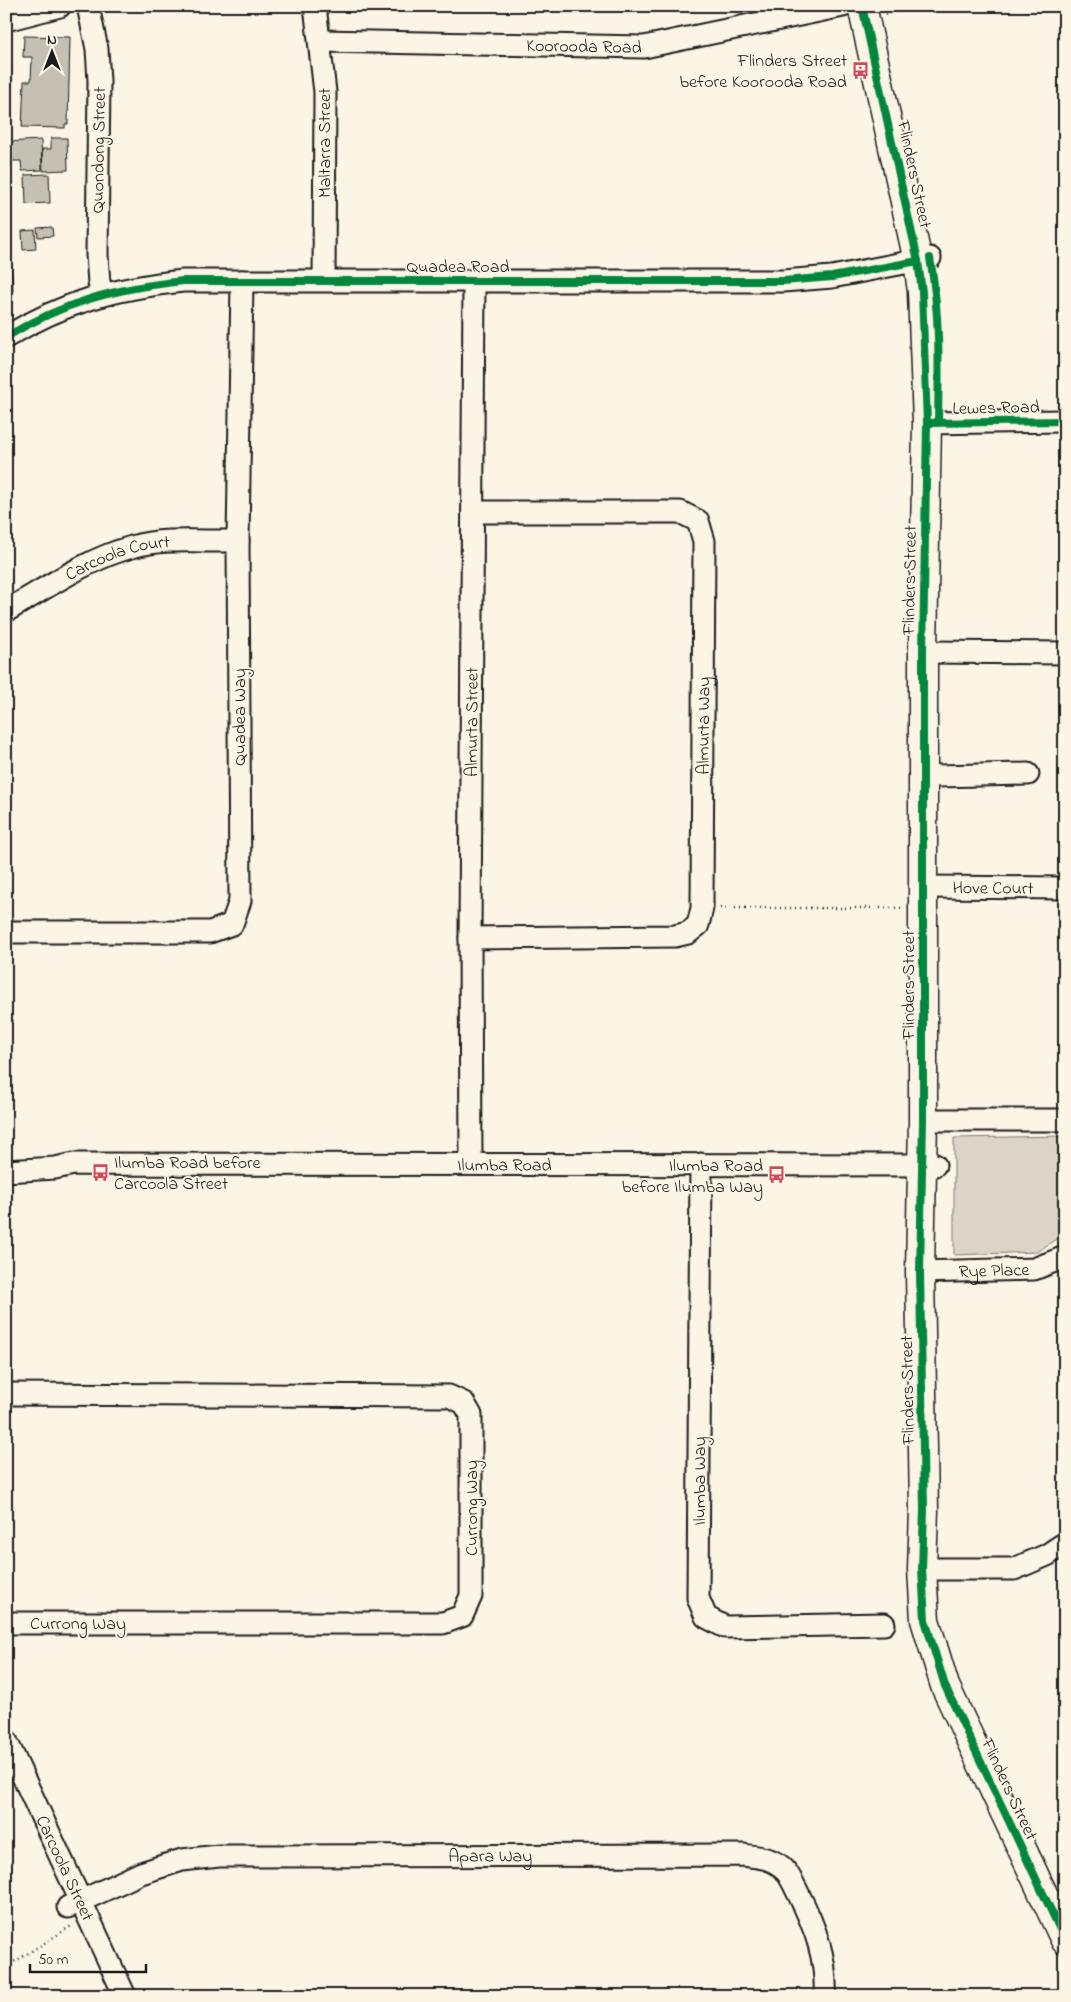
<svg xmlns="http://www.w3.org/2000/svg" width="1071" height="2002" font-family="'Indie Flower',sans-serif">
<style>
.green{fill:#dbd5c8;stroke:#7c7872}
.building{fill:#c4c0b3;stroke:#1c1c1c}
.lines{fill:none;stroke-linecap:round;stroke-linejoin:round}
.minor-casing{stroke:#1c1c1c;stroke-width:25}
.major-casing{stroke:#1c1c1c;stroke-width:31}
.path{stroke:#1c1c1c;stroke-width:2.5;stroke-dasharray:1 4;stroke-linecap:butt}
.minor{stroke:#fcf5e5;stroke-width:21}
.major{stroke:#fcf5e5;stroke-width:28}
.cycleway-casing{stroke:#fcf5e5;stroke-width:11}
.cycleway{stroke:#00873e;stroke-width:8}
.labels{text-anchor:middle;stroke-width:4;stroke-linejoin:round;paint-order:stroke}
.street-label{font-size:18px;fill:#1c1c1c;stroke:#fcf5e5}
.poi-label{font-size:18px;fill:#1c1c1c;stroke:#fcf5e5;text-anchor:end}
</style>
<rect width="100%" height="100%" fill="#fcf5e5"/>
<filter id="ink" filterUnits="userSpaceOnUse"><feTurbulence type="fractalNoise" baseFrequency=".02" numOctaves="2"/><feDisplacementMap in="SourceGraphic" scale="10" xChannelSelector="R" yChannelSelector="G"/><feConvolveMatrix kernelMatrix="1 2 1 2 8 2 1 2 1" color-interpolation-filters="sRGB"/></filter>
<g filter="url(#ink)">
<polygon class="green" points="1065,1136 1065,1233 1037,1252 954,1255 954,1138"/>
<g class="building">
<polygon points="24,36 70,37 68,124 65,124 65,128 22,127 24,81 31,81 32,57 23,57"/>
<polygon points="11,65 12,85 6,85 6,66"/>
<polygon points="51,138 67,138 68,170 43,171 42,149 51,149"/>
<polygon points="41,140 42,170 22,171 21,161 11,161 12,170 6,171 6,142"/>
<polygon points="49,174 50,203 26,204 25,175"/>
<polygon points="52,227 53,236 38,237 37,228"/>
<polygon points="35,230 36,249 23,250 22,231"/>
<polygon points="11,265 13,291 6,292 6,266"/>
</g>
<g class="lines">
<defs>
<g id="minor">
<polyline points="88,6 97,49 99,81 97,255 99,283 103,293"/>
<polyline points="315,6 325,92 324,280"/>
<polyline points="6,20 60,6"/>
<path id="s1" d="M320,41L644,47L843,6"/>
<path d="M6,337C64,302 116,288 183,281H783L832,277L930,258"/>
<polyline points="927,423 1065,421"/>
<path id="s2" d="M6,611C45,589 89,558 132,547C165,537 204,542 238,541"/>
<polyline points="923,652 1065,653"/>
<polyline points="936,776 1028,774"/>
<path id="s3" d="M922,887L1065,888"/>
<polyline points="6,932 210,932 232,924 240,901 238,541 242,281"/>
<path id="s4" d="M470,938L675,936L688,933L698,925L702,908L704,541L698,521L680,512H473"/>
<polyline points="923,1120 1065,1120"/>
<path id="s5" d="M471,1163L470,938L474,281"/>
<polyline points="701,1164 698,1598 706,1617 725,1627 884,1624"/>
<path id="s6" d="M6,1171L55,1168L74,1164L935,1165"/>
<path id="s7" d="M920,1272L1034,1269L1065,1257"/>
<polyline points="6,1394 449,1396 464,1403 471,1415 471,1596 462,1616 443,1623 6,1623"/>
<polyline points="922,1569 1014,1569 1047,1555 1065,1543"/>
<path id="s8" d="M6,1740L125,1996"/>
<path id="s9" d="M68,1907L141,1873L182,1860L219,1856L742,1855C757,1857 770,1857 782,1867C789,1873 794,1885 798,1893C815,1927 827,1958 825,1996"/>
</g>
<polyline id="major" points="862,6 918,261 922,292 927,423 923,652 923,1120 920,1272 924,1510 922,1569 925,1620 945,1686 1065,1940"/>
</defs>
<use href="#minor" class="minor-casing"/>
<use href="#major" class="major-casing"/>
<g class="path">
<polyline points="886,14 922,6"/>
<polyline points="720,908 902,908"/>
<polyline points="6,1967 73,1925"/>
</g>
<use href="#minor" class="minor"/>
<use href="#major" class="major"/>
<defs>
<g id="cycleway">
<polyline points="862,6 918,261 922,292 927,423 923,652 923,1120 920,1272 924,1510 922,1569 925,1620 945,1686 1065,1940"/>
<path d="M930,258C940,313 939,367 938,422"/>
<path d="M6,337C64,302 116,288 183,281H783L832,277L918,261"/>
<polyline points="929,423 1065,421"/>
</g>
</defs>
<use href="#cycleway" class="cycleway-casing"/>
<use href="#cycleway" class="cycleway"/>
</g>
</g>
<defs>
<symbol id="bus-bare" viewBox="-9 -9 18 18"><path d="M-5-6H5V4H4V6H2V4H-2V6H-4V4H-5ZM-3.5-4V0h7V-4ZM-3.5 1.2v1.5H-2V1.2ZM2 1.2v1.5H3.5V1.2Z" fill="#d1495b" stroke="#fcf5e5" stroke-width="2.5" paint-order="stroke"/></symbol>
</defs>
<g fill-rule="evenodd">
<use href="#bus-bare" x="848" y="58" width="25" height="25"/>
<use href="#bus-bare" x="88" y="1160" width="25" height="25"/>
<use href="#bus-bare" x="764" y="1162" width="25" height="25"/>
</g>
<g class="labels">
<g class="street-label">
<text dy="6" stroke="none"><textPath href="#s1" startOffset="264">Koorooda Road</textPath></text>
<text transform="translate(324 143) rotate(-90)" y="6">Maltarra Street</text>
<text transform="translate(98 150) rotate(-89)" y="6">Quondong Street</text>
<text transform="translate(915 174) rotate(78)" y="6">Flinders Street</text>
<text x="458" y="272">Quadea Road</text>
<text transform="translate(996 407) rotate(-1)" y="6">Lewes Road</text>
<text dy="6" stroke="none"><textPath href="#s2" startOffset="125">Carcoola Court</textPath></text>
<text transform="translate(909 580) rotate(-89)" y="6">Flinders Street</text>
<text transform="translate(239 717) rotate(-90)" y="6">Quadea Way</text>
<text dy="6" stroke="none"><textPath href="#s5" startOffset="441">Almurta Street</textPath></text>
<text dy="6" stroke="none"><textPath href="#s4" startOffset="431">Almurta Way</textPath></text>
<text dy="6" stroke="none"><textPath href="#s3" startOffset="71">Hove Court</textPath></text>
<text transform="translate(908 985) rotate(-90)" y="6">Flinders Street</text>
<text dy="6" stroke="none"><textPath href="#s6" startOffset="499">Ilumba Road</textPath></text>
<text dy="6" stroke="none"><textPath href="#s7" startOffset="74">Rye Place</textPath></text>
<text transform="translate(907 1390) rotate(-91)" y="6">Flinders Street</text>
<text transform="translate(699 1481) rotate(-90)" y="6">Ilumba Way</text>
<text transform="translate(471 1508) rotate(-90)" y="6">Currong Way</text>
<text x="78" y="1629">Currong Way</text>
<text transform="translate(1010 1789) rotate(65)" y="6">Flinders Street</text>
<text dy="6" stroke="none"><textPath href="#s9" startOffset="432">Apara Way</textPath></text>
<text dy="6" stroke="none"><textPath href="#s8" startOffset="141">Carcoola Street</textPath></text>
</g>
<g class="poi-label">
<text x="847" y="66">Flinders Street<tspan x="847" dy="21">before Koorooda Road</tspan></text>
<text x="114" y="1168" text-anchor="start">Ilumba Road before<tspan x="114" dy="21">Carcoola Street</tspan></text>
<text x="763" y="1171">Ilumba Road<tspan x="763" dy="21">before Ilumba Way</tspan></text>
</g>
</g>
<rect width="1071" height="2002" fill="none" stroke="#fcf5e5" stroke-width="25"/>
<rect x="12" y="12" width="1046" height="1977" fill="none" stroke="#1c1c1c" stroke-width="2" filter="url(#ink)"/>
<g transform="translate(52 52)" stroke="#fcf5e5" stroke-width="4" paint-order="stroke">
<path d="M0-4L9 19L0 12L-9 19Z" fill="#1c1c1c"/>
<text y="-8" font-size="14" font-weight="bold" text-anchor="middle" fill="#1c1c1c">N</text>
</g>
<path d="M30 1964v8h116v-8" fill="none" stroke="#1c1c1c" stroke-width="2.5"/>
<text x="38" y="1964" font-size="15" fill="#1c1c1c" stroke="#fcf5e5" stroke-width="4" paint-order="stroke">50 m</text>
</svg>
